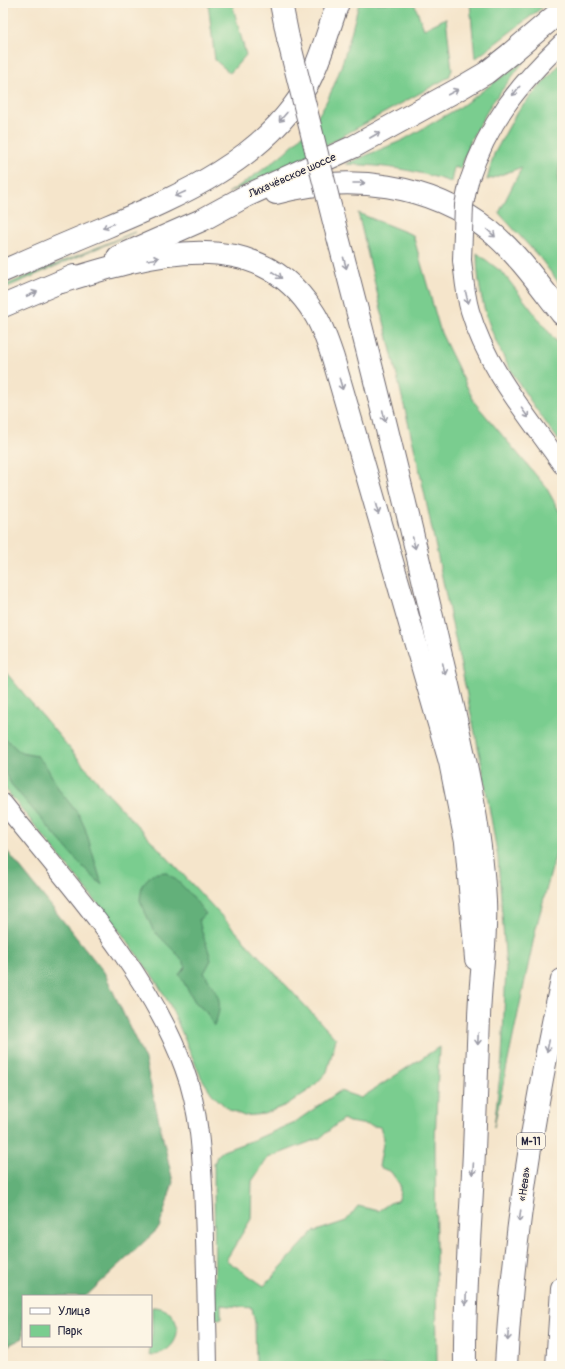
<svg xmlns="http://www.w3.org/2000/svg" width="565" height="1369" font-family="Pangolin,sans-serif">
<style>
.green{fill:#7acd8f;stroke:#4e7865;fill-rule:evenodd}
.forest{fill:#63b07a;stroke:#42695a}
.lines{fill:none;stroke-linecap:round;stroke-linejoin:round}
.minor-casing{stroke:#6c666d;stroke-width:20}
.major-casing{stroke:#6c666d;stroke-width:24}
.highway-casing{stroke:#6c666d;stroke-width:24}
.minor{stroke:#fff;stroke-width:18}
.major{stroke:#fff;stroke-width:22}
.highway{stroke:#fff;stroke-width:22}
.minor-bridge-casing{stroke:#6c666d;stroke-width:20;stroke-linecap:butt}
.highway-bridge-casing{stroke:#6c666d;stroke-width:24;stroke-linecap:butt}
.minor-bridge{stroke:#fff;stroke-width:18}
.highway-bridge{stroke:#fff;stroke-width:22}
.oneway{stroke:#9c9ca7}
.labels{text-anchor:middle;stroke-width:3;stroke-linejoin:round;paint-order:stroke}
.shield{fill:#fcf5e5;stroke:#63616e;stroke-width:1}
.shield-label{font-size:10px;font-weight:bold;fill:#22223b}
.street-label{font-size:11px;fill:#22223b;stroke:#fcf5e5}
</style>
<rect width="100%" height="100%" fill="#fcf5e5"/>
<filter id="ink" filterUnits="userSpaceOnUse"><feTurbulence type="fractalNoise" baseFrequency=".025" numOctaves="2"/><feDisplacementMap in="SourceGraphic" scale="8" xChannelSelector="R" yChannelSelector="G"/><feConvolveMatrix kernelMatrix="1 2 1 2 8 2 1 2 1" color-interpolation-filters="sRGB"/></filter>
<filter id="wash" filterUnits="userSpaceOnUse"><feTurbulence type="fractalNoise" baseFrequency=".012" numOctaves="4" result="noise"/><feDisplacementMap in="SourceGraphic" scale="16" xChannelSelector="R" yChannelSelector="G"/><feGaussianBlur stdDeviation="0.9" result="paint"/><feColorMatrix in="noise" values="0 0 0 0 0 0 0 0 0 0 0 0 0 0 0 0 0 1.4 0 .05"/><feComposite in="paint" operator="in"/></filter>
<g filter="url(#wash)">
<rect width="100%" height="100%" fill="#f5e5cb"/>
<g class="green">
<polygon points="208,3 232,3 246,55 230,73 215,60"/>
<path d="M359,3H414L424,29L446,18L452,70L449,77L292,164L228,193C259,173 289,153 312,124C337,93 349,41 359,3Z"/>
<polygon points="470,3 548,3 475,59"/>
<path d="M524,61L492,103L470,141L461,169L454,167L451,182C412,169 386,166 346,164L403,140L460,107Z"/>
<polygon points="562,62 562,139 558,181 562,204 562,287 540,258 499,213 522,167 487,180 494,154 517,112"/>
<polygon points="358,213 413,235 441,333 475,403 546,487 562,516 562,831 536,928 494,1127 502,1058 506,968 498,858 481,761 419,468"/>
<polygon points="135,232 3,289 3,286"/>
<path d="M477,253L503,273L562,349V445C518,384 477,332 477,253Z"/>
<polygon points="3,669 108,794 336,1039 327,1072 311,1089 286,1105 264,1114 244,1116 228,1109 212,1094 201,1077 170,1005 156,981 122,934 3,786"/>
<path d="M439,1047L435,1142L437,1366H256L255,1323L252,1308L221,1305V1319H215L214,1164L217,1156L223,1151L256,1139L295,1122L340,1091L361,1098ZM343,1119L349,1122L380,1127L384,1138L379,1167L391,1172L400,1185L399,1200L390,1203L378,1211L358,1206L346,1221L313,1232L264,1286L226,1260L251,1219L252,1181L268,1158L320,1138Z"/>
<path d="M152,1307C185,1306 187,1354 149,1355L152,1333Z"/>
</g>
<g class="forest">
<polygon points="3,736 21,753 37,756 46,766 60,791 79,815 85,828 102,885 81,865 11,784 3,768"/>
<polygon points="3,846 104,972 145,1060 173,1182 159,1228 86,1296 23,1296 23,1338 3,1348"/>
<path d="M165,872C181,881 195,900 206,914L199,919C201,934 208,946 211,960L204,973C218,995 225,1000 214,1026L206,1012L195,1002L179,974L186,967L180,957L153,930L140,900L142,885L152,874Z"/>
</g>
</g>
<g filter="url(#ink)">
<g class="lines">
<defs>
<g id="minor">
<path d="M469,181C488,123 518,85 562,43"/>
<path d="M462,260C464,277 465,294 470,311C487,369 528,416 562,465"/>
<path d="M3,803C67,883 149,971 184,1068C201,1113 202,1163 204,1210C206,1262 207,1314 208,1366"/>
</g>
<g id="major">
<path d="M276,193C349,173 430,183 490,231C518,254 540,286 562,314"/>
<polyline points="118,257 202,220 246,196 353,147 457,90 486,73 510,54 562,10"/>
<path d="M3,271C37,256 72,241 106,227C180,196 266,159 307,85C321,60 328,30 338,3"/>
<path d="M61,282C145,256 256,220 314,313C323,327 328,343 333,358L450,762L466,842L476,959"/>
<polyline points="3,306 74,276"/>
</g>
<g id="highway">
<polyline points="281,3 288,38"/>
<path d="M335,226C370,357 402,489 433,621C454,714 480,806 485,901C487,940 480,979 479,1017C477,1062 476,1106 474,1151C471,1223 464,1294 465,1366"/>
<path d="M506,1366C513,1236 534,1108 562,980"/>
<polyline points="557,1366 562,1289"/>
</g>
</defs>
<use href="#minor" class="minor-casing"/>
<use href="#major" class="major-casing"/>
<use href="#highway" class="highway-casing"/>
<use href="#minor" class="minor"/>
<use href="#major" class="major"/>
<use href="#highway" class="highway"/>
<defs>
<polyline id="minor-bridge" points="462,260 464,205 469,181"/>
<polyline id="highway-bridge" points="288,38 335,226"/>
</defs>
<use href="#minor-bridge" class="minor-bridge-casing"/>
<use href="#highway-bridge" class="highway-bridge-casing"/>
<use href="#minor-bridge" class="minor-bridge"/>
<use href="#highway-bridge" class="highway-bridge"/>
</g>
<defs><path id="oneway-shaft" d="M-6 0H5M1.5-3L5.5 0L1.5 3" fill="none" stroke-width="1.6" stroke-linecap="round" stroke-linejoin="round"/></defs>
<g class="oneway">
<use href="#oneway-shaft" transform="translate(516 91) rotate(128)"/>
<use href="#oneway-shaft" transform="translate(453 92) rotate(-28)"/>
<use href="#oneway-shaft" transform="translate(283 117) rotate(131)"/>
<use href="#oneway-shaft" transform="translate(375 135) rotate(-30)"/>
<use href="#oneway-shaft" transform="translate(359 183)"/>
<use href="#oneway-shaft" transform="translate(180 194) rotate(155)"/>
<use href="#oneway-shaft" transform="translate(108 226) rotate(157)"/>
<use href="#oneway-shaft" transform="translate(491 233) rotate(42)"/>
<use href="#oneway-shaft" transform="translate(153 259) rotate(-10)"/>
<use href="#oneway-shaft" transform="translate(345 263) rotate(75)"/>
<use href="#oneway-shaft" transform="translate(277 275) rotate(35)"/>
<use href="#oneway-shaft" transform="translate(32 294) rotate(-23)"/>
<use href="#oneway-shaft" transform="translate(467 298) rotate(77)"/>
<use href="#oneway-shaft" transform="translate(341 384) rotate(74)"/>
<use href="#oneway-shaft" transform="translate(525 413) rotate(54)"/>
<use href="#oneway-shaft" transform="translate(384 416) rotate(77)"/>
<use href="#oneway-shaft" transform="translate(377 509) rotate(74)"/>
<use href="#oneway-shaft" transform="translate(414 543) rotate(77)"/>
<use href="#oneway-shaft" transform="translate(444 669) rotate(77)"/>
<use href="#oneway-shaft" transform="translate(478 1039) rotate(92)"/>
<use href="#oneway-shaft" transform="translate(548 1046) rotate(102)"/>
<use href="#oneway-shaft" transform="translate(473 1169) rotate(94)"/>
<use href="#oneway-shaft" transform="translate(520 1216) rotate(97)"/>
<use href="#oneway-shaft" transform="translate(466 1299) rotate(92)"/>
<use href="#oneway-shaft" transform="translate(508 1335) rotate(93)"/>
</g>
</g>
<g class="labels">
<rect class="shield" x="517" y="1133" width="28" height="16" rx="3"/>
<g class="shield-label">
<text x="531" y="1145">М-11</text>
</g>
<g class="street-label">
<text transform="translate(292 175) rotate(-24)" y="4">Лихачёвское шоссе</text>
<text transform="translate(524 1184) rotate(-82)" y="4">«Нева»</text>
</g>
</g>
<rect width="565" height="1369" fill="none" stroke="#fcf5e5" stroke-width="16"/>
<rect x="22" y="1295" width="130" height="52" fill="#fcf5e5" stroke="#a5a1a1"/>
<rect x="30" y="1308" width="20" height="6" fill="#ffffff" stroke="#a5a1a1"/>
<text x="58" y="1315" font-size="12" fill="#22223b">Улица</text>
<rect x="30" y="1325" width="20" height="12" fill="#7acd8f" stroke="#a5a1a1"/>
<text x="58" y="1335" font-size="12" fill="#22223b">Парк</text>
</svg>
